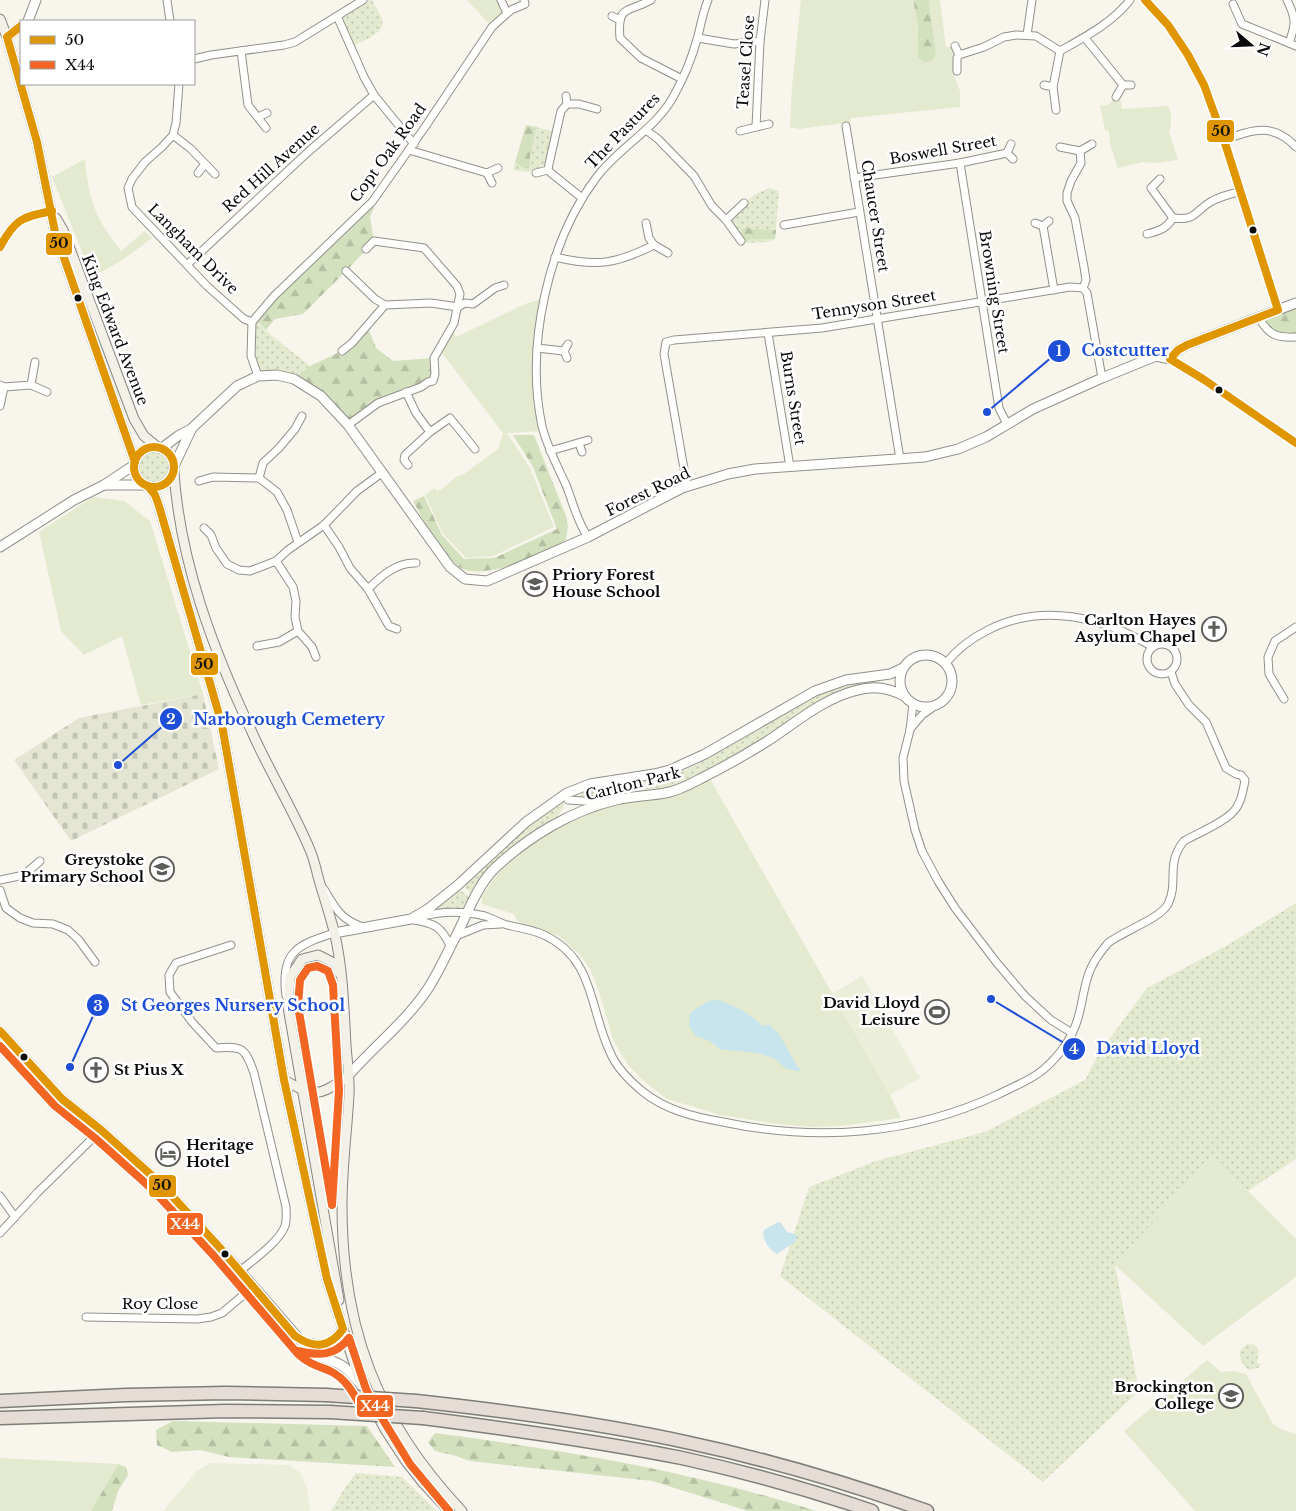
<svg xmlns="http://www.w3.org/2000/svg" width="1296" height="1511" font-family="'Libre Baskerville',serif">
<style>
.grass{fill:url(#grass-dots)}
.forest{fill:url(#forest-firs)}
.cemetery{fill:url(#cemetery-stones)}
.park{fill:#e3ead0}
.pitch{fill:#ebefd9}
.water{fill:#c8e4ed}
.lines{fill:none;stroke-linecap:round;stroke-linejoin:round}
.minor-casing{stroke:#91908c;stroke-width:9}
.tertiary-casing{stroke:#91908c;stroke-width:11}
.secondary-casing{stroke:#888683;stroke-width:11}
.motorway-casing{stroke:#7e7d7a;stroke-width:15}
.minor{stroke:#fefefc;stroke-width:7}
.tertiary{stroke:#fefefc;stroke-width:9}
.secondary{stroke:#f3f0e8;stroke-width:9}
.motorway{stroke:#e5dcd5;stroke-width:12}
.motorway-bridge-casing{stroke:#7e7d7a;stroke-width:15;stroke-linecap:butt}
.motorway-bridge{stroke:#e5dcd5;stroke-width:12}
.bus-1-casing{stroke:#fff;stroke-width:11}
.bus-2-casing{stroke:#fff;stroke-width:11}
.bus-1{stroke:#df9601;stroke-width:8}
.bus-2{stroke:#f26522;stroke-width:8}
.bus-dot{fill:#0a0a0a;stroke:#fff;stroke-width:2}
.labels{text-anchor:middle;stroke-width:5;stroke-linejoin:round;paint-order:stroke}
.street-label{font-size:15px;fill:#0a0a0a;stroke:#fff}
.poi-label{font-size:15px;font-weight:bold;fill:#0a0a0a;stroke:#fff;text-anchor:end}
.leader{fill:none;stroke:#1d4ed8;stroke-width:2}
.callout-dot{fill:#1d4ed8;stroke:#fff;stroke-width:2}
.mark-label{font-size:15px;text-anchor:middle;font-weight:bold;fill:#fff}
.callout-label{font-size:16px;text-anchor:middle;font-weight:bold;fill:#1d4ed8;stroke:#fff;stroke-width:5;stroke-linejoin:round;paint-order:stroke}
.line-badge{stroke:#fff;stroke-width:2}
.badge-label{font-size:14px;text-anchor:middle;font-weight:bold;fill:#fff}
.pale-badge-label{font-size:14px;text-anchor:middle;font-weight:bold;fill:#111}
</style>
<defs>
<pattern id="grass-dots" width="8" height="8" patternUnits="userSpaceOnUse" patternTransform="scale(1.25)"><rect width="8" height="8" fill="#e3ead0"/><path d="M2 2h.1M6 6h.1" fill="none" stroke="#c1c7b1" stroke-width="1.8" stroke-linecap="round"/></pattern>
<pattern id="forest-firs" width="22" height="20" patternUnits="userSpaceOnUse" patternTransform="scale(1.25)"><rect width="22" height="20" fill="#d4e1bf"/><path d="M5 1l3.5 6h-7zM16 11l3.5 6h-7z" fill="#b5c0a3"/></pattern>
<pattern id="cemetery-stones" width="16" height="16" patternUnits="userSpaceOnUse" patternTransform="scale(1.25)"><rect width="16" height="16" fill="#e4e6d3"/><path d="M2 7V4a2 2 0 0 1 4 0v3zM10 15v-3a2 2 0 0 1 4 0v3z" fill="#c2c4b4"/></pattern>
</defs>
<rect width="100%" height="100%" fill="#f8f5ed"/>
<g class="grass">
<path d="M363,0H372C375,6 379,12 382,19C387,34 361,41 351,47L337,16Z"/>
<polygon points="526,125 553,131 545,165 529,172 513,170"/>
<polygon points="769,188 779,191 775,239 767,242 744,243 726,220 755,194"/>
<polygon points="255,319 266,331 310,366 294,379 258,376 251,340"/>
<circle cx="155" cy="467" r="16"/>
<path d="M869,680H879V683C841,685 820,702 790,722C753,745 715,771 674,786C657,792 636,790 618,792C604,793 590,800 577,798C584,785 646,781 663,777C675,775 685,770 696,765L811,698L842,685Z"/>
<polygon points="564,803 563,808 556,820 478,883 471,893 464,886 532,823"/>
<polygon points="460,890 469,897 463,911 431,912"/>
<polygon points="1296,903 1296,1159 1248,1191 1210,1158 1115,1265 1139,1391 1043,1482 780,1276 809,1187 876,1161 985,1132 1085,1080 1099,1053 1147,988 1226,946"/>
<path d="M1247,1344L1255,1345L1259,1351L1257,1363L1261,1364L1258,1368L1249,1370C1242,1364 1238,1358 1241,1349Z"/>
<polygon points="356,1473 402,1477 437,1511 331,1511 344,1489"/>
</g>
<g class="forest">
<path d="M913,0H929L936,53C935,61 931,62 924,63L918,57V27Z"/>
<polygon points="526,125 536,127 530,156 530,166 525,168 515,163"/>
<polygon points="372,202 374,208 370,217 374,241 351,266 303,314 275,319 266,330 255,319"/>
<polygon points="747,227 751,229 776,230 775,239 751,239 744,243 739,238 743,228"/>
<polygon points="1296,303 1296,337 1275,335 1259,318"/>
<polygon points="367,325 376,348 393,361 434,358 433,381 378,403 348,425 294,379 310,366 342,351"/>
<path d="M513,435H534L566,516L568,526L566,539L561,544C545,550 530,558 515,564C500,569 481,574 466,570C445,564 423,519 413,501L424,496L442,535L464,559L494,558L557,529L533,467Z"/>
<polygon points="173,1421 367,1426 395,1467 229,1457 200,1450 172,1452 157,1445 156,1430"/>
<path d="M435,1433C563,1450 692,1471 816,1511H748L652,1481L470,1461L456,1456L435,1451L428,1442Z"/>
<polygon points="118,1464 126,1467 128,1475 118,1491 112,1511 91,1511"/>
</g>
<polygon class="cemetery" points="203,694 219,769 71,841 14,760 79,718"/>
<g class="park">
<polygon points="467,0 500,0 507,13 492,27"/>
<path d="M801,0H913L918,27V57L924,63C931,62 935,61 936,53L929,0H940L946,47L955,46L957,71L954,75L960,91V107L851,118L849,126L845,123L799,129L790,127L792,87Z"/>
<polygon points="1116,97 1120,97 1122,109 1168,106 1171,114 1171,124 1169,132 1178,160 1155,163 1143,162 1118,168 1110,144 1109,131 1105,130 1100,106 1108,105"/>
<path d="M85,159C89,202 95,217 121,251L145,231L152,238L121,261L92,277L52,177Z"/>
<polygon points="544,298 537,348 544,431 507,433 530,468 554,527 493,556 466,558 443,534 425,495 434,488 437,491 442,489 456,477 464,474 498,449 503,433 439,349 452,329 456,337 525,304"/>
<polygon points="93,497 124,501 150,521 203,694 141,705 122,636 84,655 61,631 39,532"/>
<polygon points="709,777 890,1095 901,1118 841,1126 813,1127 777,1124 721,1115 667,1099 646,1083 628,1065 614,1042 598,989 590,969 581,956 559,936 517,921 514,914 482,904 481,897 502,869 518,856 518,852 553,830 605,806"/>
<polygon points="1210,1158 1248,1191 1296,1239 1296,1277 1203,1346 1115,1265"/>
<polygon points="1207,1360 1221,1372 1233,1371 1246,1374 1273,1424 1283,1430 1296,1434 1296,1511 1195,1511 1124,1431"/>
<polygon points="0,1458 118,1464 91,1511 0,1511"/>
</g>
<g class="pitch">
<polygon points="862,976 920,1078 890,1095 832,994"/>
<polygon points="210,1463 289,1465 301,1473 307,1489 310,1508 309,1511 163,1511 197,1471"/>
</g>
<g class="water">
<polygon points="719,1000 744,1011 763,1026 770,1025 779,1034 797,1066 802,1072 785,1068 776,1059 757,1053 720,1049 710,1041 696,1036 689,1026 690,1013 708,1001"/>
<path d="M778,1222L781,1223L787,1232L795,1234L797,1237L795,1242L777,1254C770,1250 764,1242 763,1234L764,1230Z"/>
</g>
<g class="lines">
<defs>
<g id="minor">
<polyline points="167,0 170,21"/>
<polyline points="501,0 507,13"/>
<path d="M651,0C628,13 617,4 620,38L641,58L682,79"/>
<polyline points="1145,0 1168,25 1188,55 1204,85 1224,140 1278,310"/>
<path d="M1233,4L1242,24L1289,43C1296,24 1296,18 1287,0"/>
<polyline points="337,16 364,77 374,95 414,144"/>
<polyline points="612,16 620,20"/>
<polyline points="1027,35 1032,0"/>
<polyline points="698,38 734,44 760,41"/>
<polyline points="1085,38 1123,85 1116,97"/>
<polyline points="1289,43 1296,46"/>
<polyline points="955,46 959,55"/>
<polyline points="241,51 248,105 266,128"/>
<polyline points="194,59 211,55 284,45 295,42 363,0"/>
<path d="M957,71V58L959,55L984,47L1004,37L1016,35L1036,36L1060,51C1085,37 1112,23 1130,0"/>
<polyline points="179,84 176,123 173,135 162,147 145,162 132,179 128,188 132,207 207,286 244,319 252,322"/>
<polyline points="1044,85 1053,87"/>
<polyline points="1123,85 1131,85"/>
<polyline points="566,96 567,104"/>
<polyline points="1056,110 1053,87 1060,51"/>
<polyline points="258,117 267,113"/>
<polyline points="846,126 900,459"/>
<polyline points="756,127 760,41 765,0"/>
<polyline points="646,130 658,139 694,176 712,206 726,220 741,241"/>
<polyline points="740,131 769,124"/>
<polyline points="173,135 191,149 215,174"/>
<path d="M1224,140C1252,130 1273,122 1296,147"/>
<polyline points="1060,147 1080,151"/>
<polyline points="409,150 487,173"/>
<polyline points="1080,151 1081,163 1071,181 1067,193 1067,201 1075,218 1084,267 1086,280 1083,288"/>
<polyline points="1080,151 1092,144"/>
<polyline points="1007,153 1011,144"/>
<polyline points="1007,153 1013,159"/>
<polyline points="960,163 999,408 1007,424"/>
<polyline points="198,173 205,164"/>
<polyline points="487,173 498,168"/>
<polyline points="487,173 492,183"/>
<polyline points="536,173 548,170"/>
<polyline points="854,178 960,163 1007,153"/>
<polyline points="1160,179 1151,188 1173,218"/>
<polyline points="582,198 551,173 548,170 549,164 561,111 567,104 579,104 597,109"/>
<polyline points="726,220 744,203"/>
<polyline points="646,223 649,238 654,245"/>
<polyline points="1035,223 1043,226"/>
<polyline points="784,225 859,212"/>
<polyline points="1043,226 1054,290"/>
<polyline points="1043,226 1049,221"/>
<path d="M1147,234C1159,231 1166,229 1173,218C1197,221 1194,211 1212,201C1220,197 1230,194 1239,192"/>
<path d="M0,247C16,216 20,218 52,211"/>
<path d="M555,257C597,267 616,264 654,245L668,253"/>
<polyline points="188,264 308,152 374,95"/>
<polyline points="346,271 375,299 385,305 431,303 458,307"/>
<polyline points="1083,288 1087,293 1102,378"/>
<polyline points="458,307 465,303 473,304 495,288 504,285"/>
<path d="M1259,318C1269,335 1276,338 1296,337"/>
<polyline points="768,333 790,467"/>
<polyline points="537,348 564,351 567,358"/>
<polyline points="342,351 352,343 385,305"/>
<polyline points="564,351 568,344"/>
<polyline points="1170,359 1203,379 1296,443"/>
<polyline points="258,376 251,356 252,322 274,296 372,202 425,127 492,27 511,10 525,4 524,0"/>
<polyline points="0,385 4,387 31,385 35,362"/>
<polyline points="31,385 47,392"/>
<polyline points="406,392 416,413 430,432 405,455 404,460 408,465"/>
<polyline points="0,406 4,387"/>
<polyline points="348,425 378,403 421,387 428,382 433,381 435,374 434,358 454,323 460,294 457,286 424,248 374,241 366,249"/>
<polyline points="430,432 450,418 475,449"/>
<polyline points="579,443 582,452"/>
<polyline points="550,451 588,440"/>
<polyline points="259,478 263,463 279,448 295,429 302,416"/>
<polyline points="199,481 213,477 259,478 277,492 287,510 298,542"/>
<polyline points="687,486 664,354 666,342 674,340 822,328 1070,287 1083,288"/>
<polyline points="324,525 339,547 350,568 368,589 389,626 397,629"/>
<polyline points="204,528 211,535 216,548 227,564 239,570 250,571 276,561 288,550 324,525 357,491 383,472"/>
<path d="M588,537C577,522 573,502 566,485C557,465 547,447 542,426C525,346 548,242 596,178C618,148 653,131 672,99C683,80 692,58 698,36C701,24 703,12 708,0"/>
<polyline points="276,561 293,587 296,601 295,617 298,631 312,647 316,657"/>
<path d="M368,589C381,576 397,562 416,563"/>
<circle cx="1162" cy="659" r="15"/>
<polyline points="257,646 279,642 298,631"/>
<path d="M946,663C958,648 970,639 988,630C1043,602 1102,617 1153,647"/>
<polyline points="1284,699 1269,674 1268,657 1275,641 1296,627"/>
<polyline points="913,704 910,730 903,758 904,781 915,830 922,851 938,881 955,908 997,963 1025,996 1051,1020 1072,1033"/>
<polyline points="910,729 922,715 932,708"/>
<polyline points="568,800 584,801 613,797"/>
<polyline points="0,880 24,875 40,861"/>
<path d="M324,889C335,908 341,920 363,927"/>
<polyline points="0,890 6,908 20,918 33,923 53,924 68,930 78,939 95,962"/>
<path d="M419,917C440,911 464,911 485,916C492,918 497,922 504,924C517,928 531,929 544,935C595,959 589,1008 610,1052C616,1067 630,1081 642,1091C665,1110 694,1117 723,1122C817,1142 912,1135 999,1094C1014,1086 1032,1080 1044,1069C1060,1055 1072,1039 1078,1018C1084,998 1084,977 1096,959C1099,954 1104,948 1108,943C1123,931 1160,919 1168,904C1179,882 1165,864 1184,841C1198,833 1221,824 1232,813C1241,805 1243,791 1245,780L1241,775L1236,774L1226,768L1206,722L1189,705L1175,684L1171,672"/>
<path d="M414,920C434,923 442,927 450,946"/>
<polyline points="456,936 483,925 501,924"/>
<path d="M231,945L176,963L169,975L170,992L192,1022L216,1048C242,1046 245,1047 254,1073L286,1207C286,1213 287,1220 285,1226C279,1242 253,1260 240,1271"/>
<path d="M286,996C280,952 297,945 334,933"/>
<polyline points="0,1196 15,1217"/>
<polyline points="0,1233 37,1193 101,1130"/>
<polyline points="86,1317 197,1319 211,1317 222,1313 253,1287"/>
</g>
<g id="tertiary">
<polyline points="28,21 36,0"/>
<polyline points="7,37 21,26"/>
<polyline points="162,448 178,436 191,429 237,386 258,376 277,375 294,379 321,396 348,425 450,567 465,579 487,581 588,537 682,488 728,474 755,469 925,457 958,449 986,437 1033,409 1102,378 1156,356 1170,359 1178,350 1187,345 1296,303"/>
<polyline points="174,466 191,430"/>
<polyline points="104,485 145,485"/>
<polyline points="0,547 74,500 104,485 134,465"/>
<circle cx="926" cy="681" r="26"/>
<polyline points="334,933 411,919 428,909 458,885 526,822 567,793 590,784 654,774 670,770 705,754 815,691 846,680 890,674 903,668"/>
<path d="M0,1031L62,1099L101,1130L159,1182L221,1249L301,1341C311,1358 325,1356 341,1365C348,1369 355,1378 361,1385"/>
<path d="M348,1076C374,1046 407,1021 429,987C439,971 447,953 456,936C468,913 476,887 495,868C528,837 572,810 616,800C632,796 649,796 665,793C677,791 689,785 700,779C722,768 745,755 766,742C794,724 821,700 854,691C872,685 888,687 904,696"/>
<path d="M301,1341C322,1347 329,1348 343,1329"/>
</g>
<g id="secondary">
<polyline points="0,19 7,37 37,142 55,232 135,462"/>
<polyline points="56,218 63,230 134,419 144,436 159,448"/>
<circle cx="154" cy="467" r="20"/>
<path d="M174,472C180,562 213,649 251,730C269,771 293,809 310,850C315,861 317,875 321,887C326,903 331,919 335,935C343,971 344,1008 346,1045C347,1061 350,1078 349,1095C347,1131 342,1168 342,1205C342,1329 377,1421 462,1511"/>
<polyline points="148,486 155,495 159,506 222,725 284,1080 327,1279 361,1385 386,1431 405,1460 423,1483 449,1511"/>
<path d="M284,1080C316,1098 319,1096 348,1076"/>
<polyline points="339,1300 288,1007 290,977 302,959 318,955 336,964 339,973"/>
</g>
<g id="motorway">
<polyline points="0,1401 126,1395 226,1393 326,1395"/>
<path d="M416,1401C508,1411 600,1423 690,1443C770,1460 850,1484 927,1511"/>
<polyline points="0,1418 225,1411 330,1412"/>
<path d="M423,1418C510,1429 596,1441 682,1458C746,1472 810,1490 872,1511"/>
</g>
</defs>
<use href="#minor" class="minor-casing"/>
<use href="#tertiary" class="tertiary-casing"/>
<use href="#secondary" class="secondary-casing"/>
<use href="#motorway" class="motorway-casing"/>
<use href="#minor" class="minor"/>
<use href="#tertiary" class="tertiary"/>
<use href="#secondary" class="secondary"/>
<use href="#motorway" class="motorway"/>
<defs>
<g id="motorway-bridge">
<polyline points="326,1395 416,1401"/>
<polyline points="330,1412 423,1418"/>
</g>
</defs>
<use href="#motorway-bridge" class="motorway-bridge-casing"/>
<use href="#motorway-bridge" class="motorway-bridge"/>
<defs>
<g id="bus-1">
<polyline points="1145,0 1168,25 1188,55 1204,85 1224,140 1278,310 1187,345 1178,350 1170,359 1203,379 1296,443"/>
<polyline points="21,26 7,37 37,142 55,232 135,462"/>
<path d="M0,247C15,219 22,217 52,211"/>
<circle cx="154" cy="467" r="20"/>
<path d="M0,1031L62,1099L101,1130L159,1182L221,1249L295,1336C314,1349 330,1348 343,1329L327,1279L284,1080L222,725L159,506L155,495L148,486"/>
</g>
<g id="bus-2">
<polygon points="317,966 328,971 333,985 339,1090 332,1205 298,1006 300,980 308,968"/>
<path d="M0,1046L55,1106L95,1138L152,1189L214,1256L298,1354C307,1363 318,1366 330,1371C345,1378 353,1392 361,1407"/>
<path d="M298,1351C320,1356 335,1356 349,1338L366,1389L377,1410L410,1464L449,1511"/>
</g>
</defs>
<use href="#bus-1" class="bus-1-casing"/>
<use href="#bus-2" class="bus-2-casing"/>
<use href="#bus-1" class="bus-1"/>
<use href="#bus-2" class="bus-2"/>
</g>
<defs>
<symbol id="school-ring" viewBox="-11 -11 22 22"><circle r="9.5" fill="#fff" stroke="#5d5c59" stroke-width="1.5"/><path d="M0-5L7-2L0 1L-7-2ZM-4 1L0 2.5L4 1V4Q0 6-4 4Z" fill="#5d5c59"/></symbol>
<symbol id="church-ring" viewBox="-11 -11 22 22"><circle r="9.5" fill="#fff" stroke="#5d5c59" stroke-width="1.5"/><path d="M-1.2-6h2.4v3.5h3.3v2.4h-3.3V6h-2.4V-.1h-3.3v-2.4h3.3Z" fill="#5d5c59"/></symbol>
<symbol id="stadium-ring" viewBox="-11 -11 22 22"><circle r="9.5" fill="#fff" stroke="#5d5c59" stroke-width="1.5"/><path d="M0-5a6.5 5 0 1 0 0 10a6.5 5 0 1 0 0-10ZM-3.5-1.8h7v3.6h-7Z" fill="#5d5c59"/></symbol>
<symbol id="hotel-ring" viewBox="-11 -11 22 22"><circle r="9.5" fill="#fff" stroke="#5d5c59" stroke-width="1.5"/><path d="M-6-4.5h1.5V1H6V5H4.5V3h-9V5H-6ZM-4 0a1.8 1.8 0 1 1 3.6 0ZM.5 0V-2.5h3Q6-2.5 6 0Z" fill="#5d5c59"/></symbol>
</defs>
<g fill-rule="evenodd">
<use href="#school-ring" x="521" y="570" width="28" height="28"/>
<use href="#church-ring" x="1200" y="615" width="28" height="28"/>
<use href="#school-ring" x="148" y="855" width="28" height="28"/>
<use href="#stadium-ring" x="923" y="998" width="28" height="28"/>
<use href="#church-ring" x="82" y="1056" width="28" height="28"/>
<use href="#hotel-ring" x="154" y="1140" width="28" height="28"/>
<use href="#school-ring" x="1217" y="1382" width="28" height="28"/>
</g>
<g class="bus-dot">
<circle cx="1253" cy="230" r="4.5"/>
<circle cx="78" cy="298" r="4.5"/>
<circle cx="1219" cy="390" r="4.5"/>
<circle cx="24" cy="1057" r="4.5"/>
<circle cx="225" cy="1254" r="4.5"/>
</g>
<g class="labels">
<g class="street-label">
<text transform="translate(746 62) rotate(-86)" y="5">Teasel Close</text>
<text transform="translate(623 131) rotate(-46)" y="5">The Pastures</text>
<text transform="translate(943 150) rotate(-10)" y="5">Boswell Street</text>
<text transform="translate(388 153) rotate(-54)" y="5">Copt Oak Road</text>
<text transform="translate(271 168) rotate(-42)" y="5">Red Hill Avenue</text>
<text transform="translate(875 216) rotate(81)" y="5">Chaucer Street</text>
<text transform="translate(193 249) rotate(45)" y="5">Langham Drive</text>
<text transform="translate(994 292) rotate(81)" y="5">Browning Street</text>
<text transform="translate(874 305) rotate(-9)" y="5">Tennyson Street</text>
<text transform="translate(115 330) rotate(69)" y="5">King Edward Avenue</text>
<text transform="translate(793 398) rotate(81)" y="5">Burns Street</text>
<text transform="translate(648 492) rotate(-26)" y="5">Forest Road</text>
<text transform="translate(633 784) rotate(-14)" y="5">Carlton Park</text>
<text x="160" y="1309">Roy Close</text>
</g>
<g class="poi-label">
<text x="552" y="580" text-anchor="start">Priory Forest<tspan x="552" dy="17">House School</tspan></text>
<text x="1196" y="625">Carlton Hayes<tspan x="1196" dy="17">Asylum Chapel</tspan></text>
<text x="144" y="865">Greystoke<tspan x="144" dy="17">Primary School</tspan></text>
<text x="920" y="1008">David Lloyd<tspan x="920" dy="17">Leisure</tspan></text>
<text x="114" y="1075" text-anchor="start">St Pius X</text>
<text x="186" y="1150" text-anchor="start">Heritage<tspan x="186" dy="17">Hotel</tspan></text>
<text x="1214" y="1392">Brockington<tspan x="1214" dy="17">College</tspan></text>
</g>
</g>
<path class="leader" d="M987 412L1059 351M118 765L171 719M70 1067L98 1005M991 999L1074 1049"/>
<g class="callout-dot">
<circle cx="987" cy="412" r="5"/>
<circle cx="118" cy="765" r="5"/>
<circle cx="70" cy="1067" r="5"/>
<circle cx="991" cy="999" r="5"/>
<circle cx="1059" cy="351" r="12"/>
<circle cx="171" cy="719" r="12"/>
<circle cx="98" cy="1005" r="12"/>
<circle cx="1074" cy="1049" r="12"/>
</g>
<g class="mark-label">
<text x="1059" y="356">1</text>
<text x="171" y="724">2</text>
<text x="98" y="1011">3</text>
<text x="1074" y="1054">4</text>
</g>
<g class="callout-label">
<text x="1125" y="356">Costcutter</text>
<text x="289" y="725">Narborough Cemetery</text>
<text x="233" y="1011">St Georges Nursery School</text>
<text x="1148" y="1054">David Lloyd</text>
</g>
<g class="line-badge">
<rect x="1206" y="119" width="29" height="24" rx="5" fill="#df9601"/>
<rect x="45" y="232" width="28" height="24" rx="5" fill="#df9601"/>
<rect x="190" y="652" width="29" height="24" rx="5" fill="#df9601"/>
<rect x="148" y="1174" width="29" height="24" rx="5" fill="#df9601"/>
<rect x="166" y="1212" width="38" height="24" rx="5" fill="#f26522"/>
<rect x="356" y="1394" width="38" height="24" rx="5" fill="#f26522"/>
</g>
<g class="badge-label">
<text x="185" y="1229">X44</text>
<text x="375" y="1411">X44</text>
</g>
<g class="pale-badge-label">
<text x="1221" y="136">50</text>
<text x="59" y="248">50</text>
<text x="204" y="669">50</text>
<text x="162" y="1190">50</text>
</g>
<rect x="20" y="20" width="175" height="65" fill="#ffffff" stroke="#9d9d9d"/>
<rect x="30" y="36" width="25" height="8" fill="#df9601" stroke="#9d9d9d"/>
<text x="65" y="45" font-size="15" fill="#0a0a0a">50</text>
<rect x="30" y="61" width="25" height="8" fill="#f26522" stroke="#9d9d9d"/>
<text x="65" y="70" font-size="15" fill="#0a0a0a">X44</text>
<g transform="translate(1251 45) rotate(109)" stroke="#ffffff" stroke-width="4" paint-order="stroke">
<path d="M0-4L9 19L0 12L-9 19Z" fill="#0a0a0a"/>
<text y="-8" font-size="14" font-weight="bold" text-anchor="middle" fill="#0a0a0a">N</text>
</g>
</svg>
